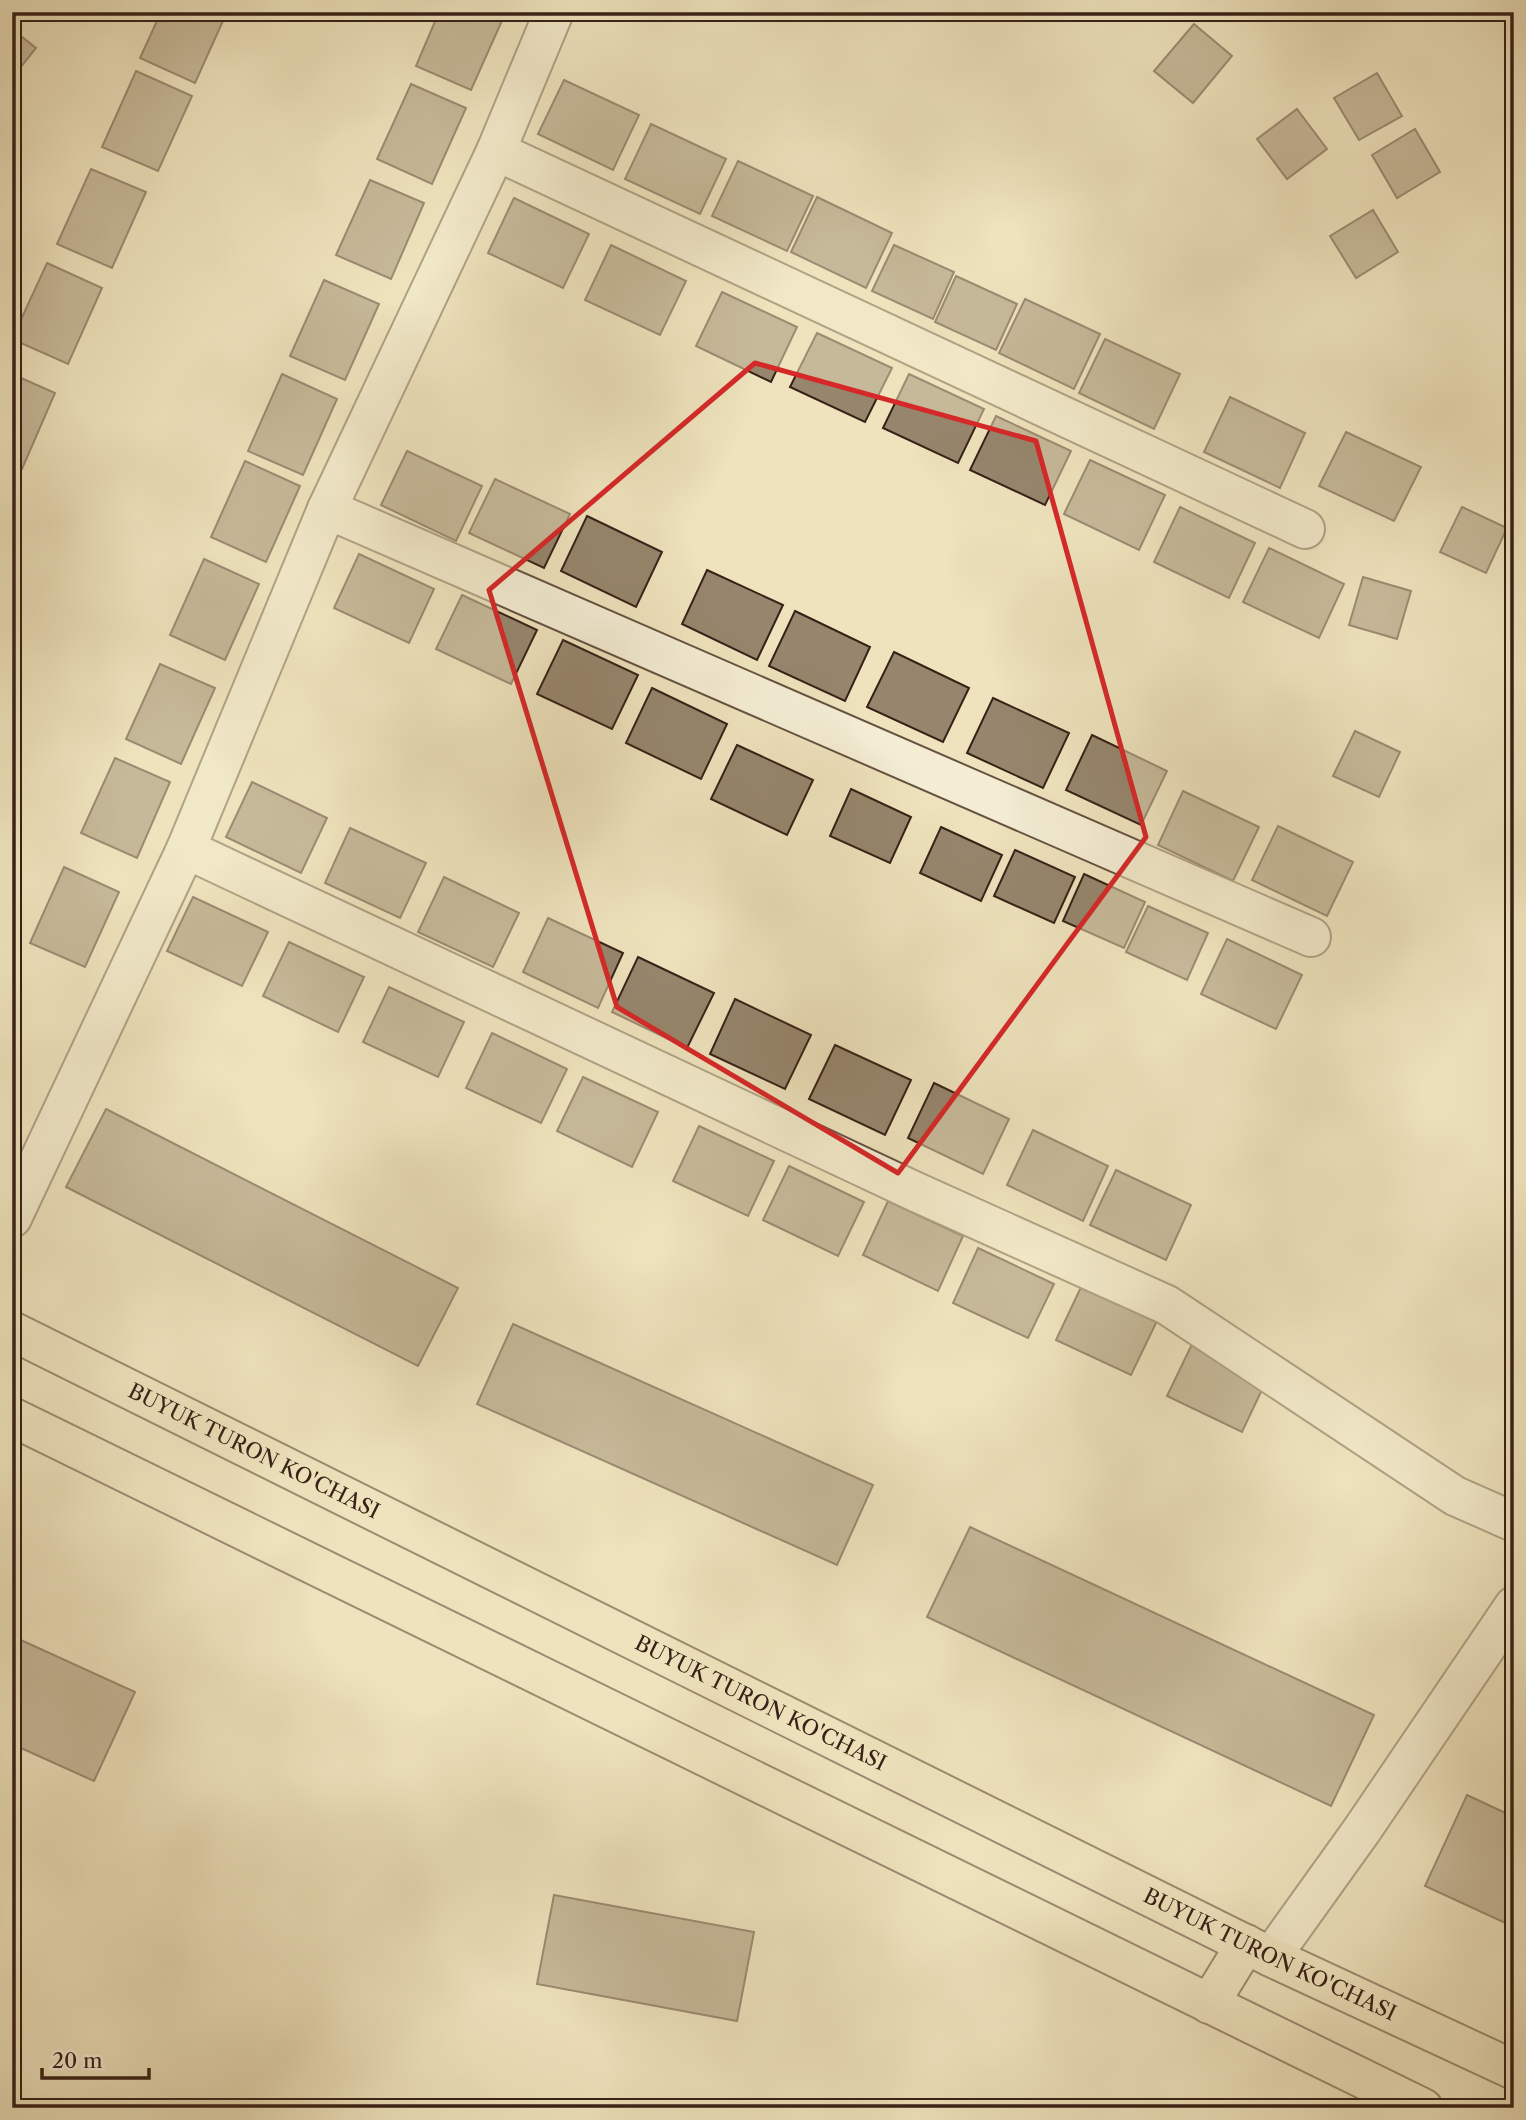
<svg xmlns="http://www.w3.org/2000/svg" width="1526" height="2120" font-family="'Libre Caslon Text',serif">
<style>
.building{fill:#96866d;stroke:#372117;stroke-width:2}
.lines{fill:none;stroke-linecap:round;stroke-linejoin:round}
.minor-casing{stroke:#655240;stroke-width:42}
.major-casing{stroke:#372117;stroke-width:42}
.minor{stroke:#f4edd4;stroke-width:38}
.major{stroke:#eee3bd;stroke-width:38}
.marked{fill:none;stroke:#d62828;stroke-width:5;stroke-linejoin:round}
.labels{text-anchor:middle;stroke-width:6;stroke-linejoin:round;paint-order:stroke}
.street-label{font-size:21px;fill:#372117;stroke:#f4edd4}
</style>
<rect width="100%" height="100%" fill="#eee3bd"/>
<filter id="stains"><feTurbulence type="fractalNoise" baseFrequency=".00286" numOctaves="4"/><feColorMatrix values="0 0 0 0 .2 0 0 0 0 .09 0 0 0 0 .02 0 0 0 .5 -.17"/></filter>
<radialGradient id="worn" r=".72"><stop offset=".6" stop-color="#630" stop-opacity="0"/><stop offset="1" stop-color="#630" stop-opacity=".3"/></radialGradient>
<g class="building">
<polygon points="161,12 227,12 195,83 140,58"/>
<polygon points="439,12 505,14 471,90 416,66"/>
<polygon points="1500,12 1514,12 1514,23"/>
<polygon points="1194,24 1232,56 1193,103 1154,71"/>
<polygon points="12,29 36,48 12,78"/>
<polygon points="136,71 192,96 158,171 102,147"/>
<polygon points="1377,73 1402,116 1359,140 1334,98"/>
<polygon points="564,80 639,115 613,170 538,134"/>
<polygon points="411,84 466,108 432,184 377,159"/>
<polygon points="1297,109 1327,149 1287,179 1257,139"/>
<polygon points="651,124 726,159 700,214 625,179"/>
<polygon points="1415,129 1440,172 1397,198 1372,155"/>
<polygon points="738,161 813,196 787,251 712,216"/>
<polygon points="91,169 146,192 112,268 57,244"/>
<polygon points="370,180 424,203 391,279 336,255"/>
<polygon points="817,197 892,233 866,288 791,252"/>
<polygon points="514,198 589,234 563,288 488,253"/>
<polygon points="1373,210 1398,252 1356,278 1330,236"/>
<polygon points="611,245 686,281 660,335 585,300"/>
<polygon points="894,245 954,272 933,319 872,291"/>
<polygon points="47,263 102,288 68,364 12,339"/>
<polygon points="956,276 1017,304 996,350 935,322"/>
<polygon points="324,280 379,304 345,380 290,356"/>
<polygon points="722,292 797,327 771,382 696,346"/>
<polygon points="1025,299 1100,334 1074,389 999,353"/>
<polygon points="817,333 892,368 865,422 790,387"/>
<polygon points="1105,339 1180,374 1154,429 1079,393"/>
<polygon points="12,374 55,393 22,469 12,465"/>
<polygon points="282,374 337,399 303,475 248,451"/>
<polygon points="909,374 984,409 958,463 883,428"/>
<polygon points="1230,397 1305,433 1280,488 1204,452"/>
<polygon points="996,416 1071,451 1045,505 970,470"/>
<polygon points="1346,432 1421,467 1394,521 1319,486"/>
<polygon points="407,451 482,486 456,541 381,505"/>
<polygon points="1090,460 1165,495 1139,550 1064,514"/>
<polygon points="245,461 300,486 266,562 211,537"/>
<polygon points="495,479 570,514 544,568 469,533"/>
<polygon points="1180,507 1255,543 1229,598 1154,562"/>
<polygon points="1462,507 1507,528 1486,573 1440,552"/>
<polygon points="587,516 662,552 636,607 561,571"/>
<polygon points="1269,548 1344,584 1319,638 1243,602"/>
<polygon points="359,554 434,589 409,643 334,608"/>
<polygon points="204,559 259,584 225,660 170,635"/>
<polygon points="707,570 783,605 757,660 682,624"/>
<polygon points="1363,577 1411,591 1397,639 1349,625"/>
<polygon points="462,595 537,630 511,684 436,649"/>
<polygon points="795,611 870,647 845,701 769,666"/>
<polygon points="563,640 638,675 612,729 537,694"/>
<polygon points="894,652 969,688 943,742 867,707"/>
<polygon points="160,664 215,688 181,764 126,739"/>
<polygon points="652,688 727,724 701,779 626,743"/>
<polygon points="993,698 1069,733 1043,788 967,753"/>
<polygon points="1355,731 1400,752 1379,797 1333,776"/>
<polygon points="1092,735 1167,771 1141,825 1066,790"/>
<polygon points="737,745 813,780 787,835 711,799"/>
<polygon points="115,758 170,782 137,858 81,833"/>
<polygon points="252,782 327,818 301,873 226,837"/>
<polygon points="851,789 911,817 890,863 830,836"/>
<polygon points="1183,791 1259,827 1233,881 1158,845"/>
<polygon points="1278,826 1353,862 1327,916 1252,880"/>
<polygon points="941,827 1002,855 981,901 920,873"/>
<polygon points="350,828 426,863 400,918 325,883"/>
<polygon points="1015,850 1075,877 1054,923 994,896"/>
<polygon points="64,867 119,892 85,967 30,943"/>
<polygon points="1084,874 1145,902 1124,948 1063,921"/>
<polygon points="444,877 519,913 493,967 418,932"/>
<polygon points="193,897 268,932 242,986 167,951"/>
<polygon points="1148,906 1208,933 1187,980 1126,952"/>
<polygon points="548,918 623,953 598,1008 523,972"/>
<polygon points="1227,939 1302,975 1276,1029 1201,994"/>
<polygon points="289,942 364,977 338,1032 263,996"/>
<polygon points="638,957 714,993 687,1048 612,1012"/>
<polygon points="389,987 464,1022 438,1077 363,1042"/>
<polygon points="735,999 811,1035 785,1089 710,1054"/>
<polygon points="492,1033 567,1069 541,1123 466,1088"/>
<polygon points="835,1045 911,1080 885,1135 809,1099"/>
<polygon points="583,1077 658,1112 632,1167 557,1131"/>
<polygon points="934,1083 1009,1119 983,1174 908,1138"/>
<polygon points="106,1109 458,1288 418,1366 66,1187"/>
<polygon points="699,1126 774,1161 748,1216 673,1181"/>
<polygon points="1033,1130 1108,1166 1083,1221 1007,1185"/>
<polygon points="789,1166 864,1202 838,1256 763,1220"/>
<polygon points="1116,1170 1191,1205 1166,1260 1090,1225"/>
<polygon points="888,1201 963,1236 938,1291 863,1255"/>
<polygon points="978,1248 1054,1284 1028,1338 953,1303"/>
<polygon points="1082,1285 1157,1321 1131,1375 1056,1340"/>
<polygon points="513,1324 873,1485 837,1565 477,1404"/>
<polygon points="1193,1342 1268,1377 1242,1432 1167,1396"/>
<polygon points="970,1527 1374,1715 1331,1806 927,1617"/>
<polygon points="12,1636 135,1692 94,1781 12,1744"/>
<polygon points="1467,1795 1514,1817 1514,1927 1425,1886"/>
<polygon points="554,1895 754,1932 737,2021 537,1984"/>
</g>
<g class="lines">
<defs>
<g id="minor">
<polyline points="496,151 1305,529"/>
<polyline points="327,509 1311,937"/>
<polyline points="186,849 916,1192 1167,1305 1455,1496 1514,1522"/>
<polyline points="12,1218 186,849 327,509 496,151 554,12"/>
<polyline points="1271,1957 1362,1830 1514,1606"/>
</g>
<g id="major">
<path id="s1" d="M12,1331L1271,1957L1514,2070"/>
<polyline points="12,1417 1423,2108"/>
<polyline points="1209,2004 1246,1944"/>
</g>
</defs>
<use href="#minor" class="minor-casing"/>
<use href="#major" class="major-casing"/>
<use href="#minor" class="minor"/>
<use href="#major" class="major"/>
</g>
<path d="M0 0H1526V2120H0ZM755,363L1036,441L1146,837L898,1173L617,1007L489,590Z" fill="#eee3bd" fill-opacity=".55" fill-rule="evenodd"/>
<path class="marked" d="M755,363L1036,441L1146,837L898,1173L617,1007L489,590Z"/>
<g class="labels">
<g class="street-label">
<text dy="7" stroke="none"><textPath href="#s1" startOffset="270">BUYUK TURON KO'CHASI</textPath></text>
<text dy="7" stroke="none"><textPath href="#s1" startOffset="836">BUYUK TURON KO'CHASI</textPath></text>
<text dy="7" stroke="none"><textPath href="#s1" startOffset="1404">BUYUK TURON KO'CHASI</textPath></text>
</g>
</g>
<rect width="1526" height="2120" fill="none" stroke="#eee3bd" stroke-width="42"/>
<rect x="14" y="14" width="1498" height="2092" fill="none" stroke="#372117" stroke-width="3.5"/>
<rect x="21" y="21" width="1484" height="2078" fill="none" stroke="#372117" stroke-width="2"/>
<path d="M42 2068v10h107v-10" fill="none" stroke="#372117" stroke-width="3.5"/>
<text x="52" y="2068" font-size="21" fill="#372117" stroke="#f4edd4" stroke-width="5" paint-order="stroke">20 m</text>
<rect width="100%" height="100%" filter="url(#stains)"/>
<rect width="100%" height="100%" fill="url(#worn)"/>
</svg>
